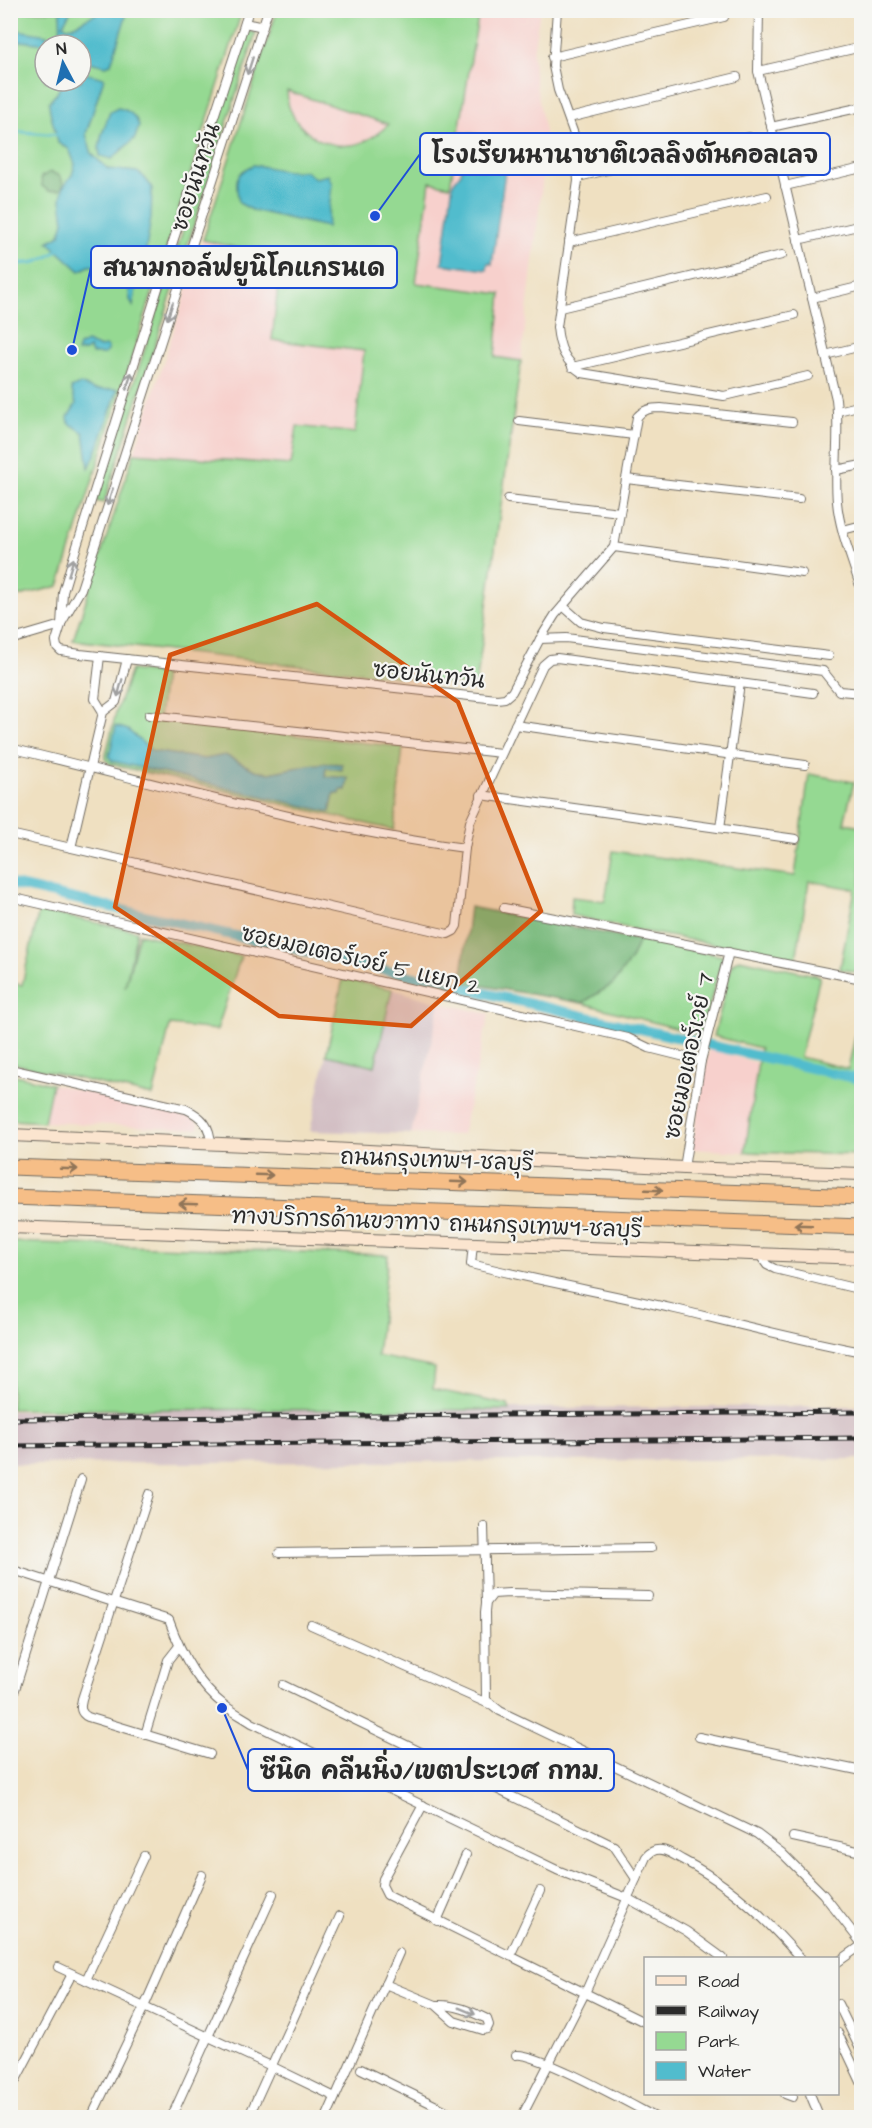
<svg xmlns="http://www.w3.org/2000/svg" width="872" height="2128" font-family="'Architects Daughter','Playpen Sans Thai',sans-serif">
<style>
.built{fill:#f7d0cc}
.industrial{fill:#d2bec3}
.green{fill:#95d992;stroke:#60825e;stroke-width:1.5;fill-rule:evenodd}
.forest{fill:#78b97c;stroke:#527254;stroke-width:1.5}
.water{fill:#51bccd;stroke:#3e747c;stroke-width:1.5}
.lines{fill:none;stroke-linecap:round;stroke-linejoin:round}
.stream{stroke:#51bccd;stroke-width:3}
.canal{stroke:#51bccd;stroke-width:10}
.minor-casing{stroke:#706a60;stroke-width:10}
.secondary-casing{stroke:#706a60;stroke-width:14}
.motorway-casing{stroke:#706a60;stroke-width:17}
.minor{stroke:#fff;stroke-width:8}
.secondary{stroke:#fbe5cf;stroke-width:12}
.motorway{stroke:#f6be87;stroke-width:15}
.rail-casing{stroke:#2b2b2b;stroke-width:5}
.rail{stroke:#f6f6f2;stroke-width:3;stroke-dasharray:9;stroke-linecap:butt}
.oneway{stroke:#a0a0a0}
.oneway2{stroke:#907459}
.marked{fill:#d5540f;fill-opacity:0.2;stroke:#d5540f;stroke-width:4.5;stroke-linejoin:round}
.labels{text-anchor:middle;stroke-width:4.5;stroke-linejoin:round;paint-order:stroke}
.street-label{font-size:22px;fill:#2b2b2b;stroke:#f6f6f2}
.leader{fill:none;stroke:#1d4ed8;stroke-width:2}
.callout-dot{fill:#1d4ed8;stroke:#f6f6f2;stroke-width:2}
.callout{fill:#f6f6f2;stroke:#1d4ed8;stroke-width:2}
.callout-label{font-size:24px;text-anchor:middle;font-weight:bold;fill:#2b2b2b}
</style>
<rect width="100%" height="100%" fill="#f6f6f2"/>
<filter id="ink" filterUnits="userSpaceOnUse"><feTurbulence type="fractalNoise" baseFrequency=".0167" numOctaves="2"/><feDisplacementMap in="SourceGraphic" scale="12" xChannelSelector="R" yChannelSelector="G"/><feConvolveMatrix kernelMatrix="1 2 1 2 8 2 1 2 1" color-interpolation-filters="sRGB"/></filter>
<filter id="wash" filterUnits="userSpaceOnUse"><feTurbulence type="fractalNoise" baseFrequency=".008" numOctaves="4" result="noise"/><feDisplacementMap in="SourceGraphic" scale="24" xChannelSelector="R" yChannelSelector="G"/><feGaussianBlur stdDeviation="1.35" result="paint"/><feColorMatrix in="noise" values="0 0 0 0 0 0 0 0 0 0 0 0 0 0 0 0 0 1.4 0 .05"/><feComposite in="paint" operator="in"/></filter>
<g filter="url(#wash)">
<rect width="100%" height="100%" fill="#efe0c1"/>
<g class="built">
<polygon points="277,11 540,11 533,52 534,75 547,143 511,445 355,427 355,433 297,426 291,465 134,453"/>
<polygon points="440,1003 489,1014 462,1135 411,1134"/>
<polygon points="709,1049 757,1063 745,1152 691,1149"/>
<polygon points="52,1084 190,1115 199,1124 198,1129 44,1122"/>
</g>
<g class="industrial">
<polygon points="392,989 440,1003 411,1134 310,1131 326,1055 375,1066"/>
<polygon points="861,1406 861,1459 11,1464 10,1411"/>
</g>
<g class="green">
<path d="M10,11H242L59,586L11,598ZM45,45H81V81H45Z"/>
<path d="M277,11H479L450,186L430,182L416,283L501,294L495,357L521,361L476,686L73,640L134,453L291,465L297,426L355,433L364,351L272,340L281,258L203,240ZM287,91L388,124V125C379,133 364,144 351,145C326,148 299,133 290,109C287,104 288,97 287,91Z"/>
<polygon points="247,31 256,33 104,503 96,501"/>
<polygon points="131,670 164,674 159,720 403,747 394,830 110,764 105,759 116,712"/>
<polygon points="809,774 854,782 844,823 861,826 861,973 840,969 855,889 809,881 796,959 641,931 571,915 572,897 605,901 613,851 795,876"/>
<polygon points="39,911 137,931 125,987 139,934 241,956 217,1030 170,1025 153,1096 11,1063 11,983 22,985"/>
<polygon points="639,940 723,956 701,1035 582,1003 613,984 631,959"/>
<polygon points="739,959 820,976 800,1057 848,1069 861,1011 861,1155 745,1152 760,1048 714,1036 732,964"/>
<polygon points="343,979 392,989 375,1066 326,1055"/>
<polygon points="11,1074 52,1084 44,1122 11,1120"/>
<polygon points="11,1242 388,1255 377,1356 435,1368 433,1389 508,1405 510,1410 11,1409"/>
</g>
<g class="forest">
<path d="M50,172C60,175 63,177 63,187L60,190L49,191L42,186L41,177Z"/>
<polygon points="470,907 639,940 631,959 613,984 582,1003 461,982"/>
</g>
<g class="water">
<path d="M60,11H71L63,24L67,27L73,26C88,18 111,1 126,16L111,64L106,66L81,60V45H61Z"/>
<polygon points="10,23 17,30 47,35 46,44 11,40"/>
<path d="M81,72L104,78L86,134L92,154L108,169L137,172L143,176L152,187L151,218L146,249L140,263L133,306L130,300L127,276L113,264L89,266L80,271L48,242L60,235L64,222L61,200L63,187L72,175L75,164L69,149L58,143C56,129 49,116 49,102L57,93L63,81H81Z"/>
<path d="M118,108C129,110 136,115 139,126L135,138L112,159L100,156L99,148L102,134L110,112Z"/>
<polygon points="462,133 506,138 503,166 488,164 488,156 460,153"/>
<path d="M253,165C272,167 285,173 305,171L315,178L328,175L332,184L327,227L252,210L239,203C236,183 232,175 253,165Z"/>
<polygon points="462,166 505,172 492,264 488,263 487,270 442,264 453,183 461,173"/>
<polygon points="86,342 98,347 107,346 108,349 105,354 92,354 89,348 85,351 77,352 79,346"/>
<polygon points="80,384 95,390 118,389 96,453 89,468 84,433 69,423 68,417 76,404 71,388"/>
<polygon points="116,726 128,730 152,751 205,759 225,755 255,770 269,773 308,765 326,763 342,764 342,770 326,768 325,776 348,778 346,790 341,790 340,794 334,793 330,812 112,761 109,756"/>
</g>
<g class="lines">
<g class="stream">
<polyline points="10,131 60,135"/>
<path d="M10,263C34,265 42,262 61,248"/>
</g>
<polyline class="canal" points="10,884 862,1080"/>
</g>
</g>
<g filter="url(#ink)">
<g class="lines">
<defs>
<g id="minor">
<polyline points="249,10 165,266 71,565 63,592 61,625 56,641 57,647 61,651 80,654 497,699 505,698 512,692 540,639 566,638 823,671 839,691 862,693"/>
<path d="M557,10L553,66L558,90L575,137L578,181L557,327C559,347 564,361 582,373L724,396L808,376"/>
<path d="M759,10L758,71L836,399C840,433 834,468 837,502C840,534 854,563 862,593"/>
<polyline points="245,23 263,27"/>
<polyline points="552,57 724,17"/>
<polyline points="758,71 862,47"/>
<polyline points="569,118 737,77"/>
<polyline points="771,127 862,107"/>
<polyline points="578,177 749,137"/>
<polyline points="785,186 862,168"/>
<polyline points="798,240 862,225"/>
<polyline points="569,242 767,196"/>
<polyline points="812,298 862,286"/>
<polyline points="560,308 782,255"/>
<polyline points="825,355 862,346"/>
<polyline points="572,367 794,315"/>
<polyline points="838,411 862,405"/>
<polyline points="519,421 634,435"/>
<polyline points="836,470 862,465"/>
<polyline points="626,479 799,499"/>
<polyline points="508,499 620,512"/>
<polyline points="843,530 862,525"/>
<polyline points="614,547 802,573"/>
<polyline points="563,606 581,622 604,628 829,656"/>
<polyline points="62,622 81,589 268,10"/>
<path d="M540,639L555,615L614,547L637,417C644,409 651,408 661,408L792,422"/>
<polyline points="10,640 61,625"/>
<polyline points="100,656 95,699 103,712"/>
<polyline points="149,715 501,753"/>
<polyline points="515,725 805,765"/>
<path d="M14,749C164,785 313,828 465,848"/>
<polyline points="481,795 796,839"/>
<polyline points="720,828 740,683"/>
<polyline points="10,834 448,934 454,931 457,926 465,848 470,822 543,665 550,659 557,658 813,693"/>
<polyline points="71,848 103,712 116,702 127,659"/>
<polyline points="10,897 628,1038 649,1048 701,1061"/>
<polyline points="504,908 862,979"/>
<path d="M10,1069L186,1109C203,1117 210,1126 211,1144"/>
<polyline points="684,1168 701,1061 729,952"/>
<path d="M473,1244L471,1264C538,1281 607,1293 675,1309C737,1324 799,1340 862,1352"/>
<polyline points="759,1254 767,1265 775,1269 862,1290"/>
<path d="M149,1494L82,1699C80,1708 80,1713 88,1717L210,1754"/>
<polyline points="484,1526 486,1602"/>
<polyline points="279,1553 651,1548"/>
<path d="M10,1569L169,1620C180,1651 198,1685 224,1705C233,1712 243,1717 252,1723L557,1870L627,1898L686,1931L723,1958"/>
<polyline points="648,1596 509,1593 493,1594 486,1603 485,1612 486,1700 500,1711 757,1834 782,1853 823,1894 862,1944"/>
<polyline points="311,1625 489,1704"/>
<polyline points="283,1685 614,1846 636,1879"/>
<polyline points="12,1699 81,1479"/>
<polyline points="145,1735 168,1660 179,1646"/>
<polyline points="699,1737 862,1771"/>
<polyline points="423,1805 383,1879 382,1885 387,1895 646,2023"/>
<polyline points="793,1837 862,1852"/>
<polyline points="437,1921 466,1855"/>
<polyline points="510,1956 540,1891"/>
<polyline points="838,1962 862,1945"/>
<polyline points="58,1967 271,2066 335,2097"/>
<polyline points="86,1980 144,1856"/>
<path d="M385,1984L436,2005L454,2021L483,2030L487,2029L489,2025L487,2019C470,2011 455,2004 436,2005"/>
<polyline points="838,2004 862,2053"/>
<polyline points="838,2033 862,2084"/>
<path d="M516,2055C537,2052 632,2105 657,2118"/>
<polyline points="361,2069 461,2118"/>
<polyline points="10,2091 72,1974"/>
<polyline points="785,2094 793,2097"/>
<polyline points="810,2094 820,2118"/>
<polyline points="91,2118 144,2007 202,1875"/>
<polyline points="171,2118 273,1894"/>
<polyline points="248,2118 340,1916"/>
<polyline points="326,2118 399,1953"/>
<path d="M521,2118L585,1993L646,1857C650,1852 656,1849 662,1850C669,1851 677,1857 683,1860C729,1884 767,1919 800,1958"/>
</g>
<g id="secondary">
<polyline points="10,1135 313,1148 684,1168 862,1174"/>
<polyline points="10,1227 862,1258"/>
</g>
<g id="motorway">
<polyline points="10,1167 862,1197"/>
<polyline points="10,1197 862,1227"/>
</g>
</defs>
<use href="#minor" class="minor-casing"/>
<use href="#secondary" class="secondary-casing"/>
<use href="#motorway" class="motorway-casing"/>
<use href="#minor" class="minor"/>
<use href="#secondary" class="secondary"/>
<use href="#motorway" class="motorway"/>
<defs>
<g id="rail">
<polyline points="10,1419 862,1412"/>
<polyline points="10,1446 862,1438"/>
</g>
</defs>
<use href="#rail" class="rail-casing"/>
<use href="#rail" class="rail"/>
</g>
<defs><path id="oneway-shaft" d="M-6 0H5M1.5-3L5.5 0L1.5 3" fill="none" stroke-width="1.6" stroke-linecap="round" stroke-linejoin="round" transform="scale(1.5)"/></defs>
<g class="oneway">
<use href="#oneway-shaft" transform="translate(250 66) rotate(108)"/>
<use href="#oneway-shaft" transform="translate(170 311) rotate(108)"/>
<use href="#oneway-shaft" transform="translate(129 381) rotate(-73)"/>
<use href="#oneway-shaft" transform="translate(110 497) rotate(108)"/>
<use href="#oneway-shaft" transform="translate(71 567) rotate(-73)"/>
<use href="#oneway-shaft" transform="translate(120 688) rotate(105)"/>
<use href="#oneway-shaft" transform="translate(467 2011) rotate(22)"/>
</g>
<g class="oneway2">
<use href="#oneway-shaft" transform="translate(69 1169) rotate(2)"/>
<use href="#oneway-shaft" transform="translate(264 1175) rotate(2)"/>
<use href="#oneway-shaft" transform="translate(459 1182) rotate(2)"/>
<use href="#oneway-shaft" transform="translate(654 1190) rotate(2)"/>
<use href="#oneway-shaft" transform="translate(188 1204) rotate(-178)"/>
<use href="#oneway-shaft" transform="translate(803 1225) rotate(-178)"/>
</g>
</g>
<path class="marked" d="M317,604L458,702L541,911L411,1026L279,1016L115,907L170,655Z"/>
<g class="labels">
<g class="street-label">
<text transform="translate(195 177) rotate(-72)" y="8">ซอยนันทวัน</text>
<text transform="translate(429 674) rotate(6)" y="8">ซอยนันทวัน</text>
<text transform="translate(361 959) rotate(13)" y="8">ซอยมอเตอร์เวย์ 5 แยก 2</text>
<text transform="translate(688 1056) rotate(-78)" y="8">ซอยมอเตอร์เวย์ 7</text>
<text transform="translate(437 1159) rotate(2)" y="8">ถนนกรุงเทพฯ-ชลบุรี</text>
<text transform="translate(437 1222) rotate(2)" y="8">ทางบริการด้านขวาทาง ถนนกรุงเทพฯ-ชลบุรี</text>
</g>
</g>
<path class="leader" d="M375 216L420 154M72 350L91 267M222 1708L248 1770"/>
<g class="callout-dot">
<circle cx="375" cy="216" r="6"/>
<circle cx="72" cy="350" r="6"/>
<circle cx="222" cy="1708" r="6"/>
</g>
<g class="callout">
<rect x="420" y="133" width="410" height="42" rx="6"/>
<rect x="91" y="246" width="306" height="42" rx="6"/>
<rect x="248" y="1749" width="366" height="42" rx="6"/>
</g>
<g class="callout-label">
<text x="625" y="163">โรงเรียนนานาชาติเวลลิงตันคอลเลจ</text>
<text x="244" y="276">สนามกอล์ฟยูนิโคแกรนเด</text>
<text x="431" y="1779">ซีนิค คลีนนิ่ง/เขตประเวศ กทม.</text>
</g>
<rect width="872" height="2128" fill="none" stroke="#f6f6f2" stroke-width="36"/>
<rect x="644" y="1957" width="195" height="138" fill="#f6f6f2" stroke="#a5a5a2" stroke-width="1.5"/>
<rect x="656" y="1976" width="30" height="9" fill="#fbe5cf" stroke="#a5a5a2" stroke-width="1.5"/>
<text x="698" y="1987" font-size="18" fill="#2b2b2b">Road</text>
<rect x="656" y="2006" width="30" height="9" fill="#2b2b2b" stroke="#a5a5a2" stroke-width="1.5"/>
<text x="698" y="2017" font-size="18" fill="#2b2b2b">Railway</text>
<rect x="656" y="2032" width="30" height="18" fill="#95d992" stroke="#a5a5a2" stroke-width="1.5"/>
<text x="698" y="2047" font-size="18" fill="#2b2b2b">Park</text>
<rect x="656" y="2062" width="30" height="18" fill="#51bccd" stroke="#a5a5a2" stroke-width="1.5"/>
<text x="698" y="2077" font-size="18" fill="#2b2b2b">Water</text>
<g transform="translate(63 63) rotate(353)"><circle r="28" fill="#f6f6f2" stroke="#a5a5a2" stroke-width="1.5"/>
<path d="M0-4.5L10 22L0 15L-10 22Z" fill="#1f6fb2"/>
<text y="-9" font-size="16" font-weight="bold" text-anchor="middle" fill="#2b2b2b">N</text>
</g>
</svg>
